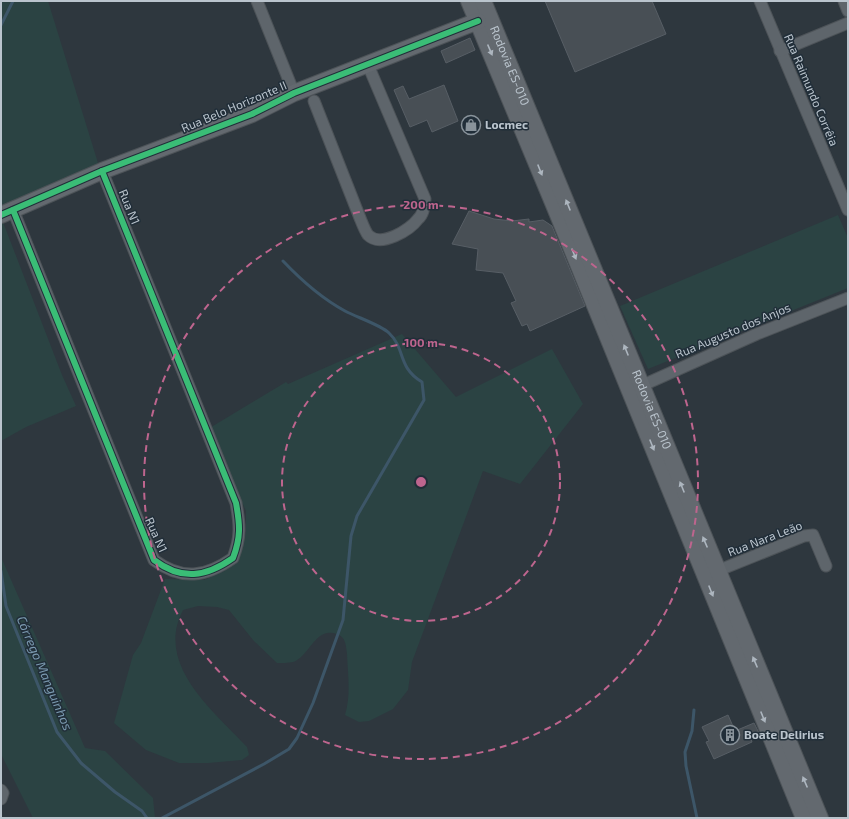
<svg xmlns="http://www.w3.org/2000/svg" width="849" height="819" font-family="'Exo 2',sans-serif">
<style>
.green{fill:#2b4343}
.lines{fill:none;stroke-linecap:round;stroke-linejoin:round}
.stream{stroke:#3d5668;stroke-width:3}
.building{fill:#484f55;stroke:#575e65}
.street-casing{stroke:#4d5358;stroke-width:13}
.secondary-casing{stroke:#4d5358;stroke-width:18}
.street{stroke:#5e656b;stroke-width:11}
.secondary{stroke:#63696f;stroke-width:16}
.cycleway-casing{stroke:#212e39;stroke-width:8}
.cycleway{stroke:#3abd76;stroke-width:6}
.oneway{fill:#adb6bf}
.ring{fill:none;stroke:#be658e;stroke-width:2;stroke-dasharray:7 5}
.labels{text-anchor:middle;stroke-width:3;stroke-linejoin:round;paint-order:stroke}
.street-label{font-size:12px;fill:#bac4cd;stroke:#212e39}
.poi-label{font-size:12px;font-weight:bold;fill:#bac4cd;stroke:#212e39;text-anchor:start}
.water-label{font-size:13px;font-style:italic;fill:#7a99af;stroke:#212e39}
.centre{fill:#be658e;stroke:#212e39;stroke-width:2}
.ring-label{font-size:12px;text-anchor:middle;font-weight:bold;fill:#be658e;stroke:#212e39;stroke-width:3;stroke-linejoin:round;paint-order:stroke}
</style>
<rect width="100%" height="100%" fill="#2e373e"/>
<g class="green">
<polygon points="1,1 48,1 98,163 1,214"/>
<polygon points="838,215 848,238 848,288 648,369 620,306"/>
<polygon points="1,217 62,375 76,406 26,427 1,441"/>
<path d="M402,334L456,397L552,349L583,404L520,484L483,471L412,662L408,690L393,709L369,721L359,722L345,715C351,695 348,676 347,654C346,646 346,637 337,634C315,626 310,656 293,662C288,663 282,663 277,663L253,640L229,610L217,607L198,606L183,610C154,665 215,712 247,747L249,755L242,760L208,763H179L146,750L114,723L133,655L141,643L165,579L204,580L224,571L236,559L246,532V511L208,429L286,382L288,384Z"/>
<polygon points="1,557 85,748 105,751 153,798 155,818 33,818 1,754"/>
</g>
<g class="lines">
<g class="stream">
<polyline points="1,25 13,1"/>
<polyline points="1,571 6,606 57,732 81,763 115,792 142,811 147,818"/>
<polyline points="694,710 692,731 685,752 686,766 697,818"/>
<path d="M162,818L264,764L289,749L297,738L313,703L343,620L351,536L357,516L424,400L422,382C397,367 406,349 389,333C381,325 356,317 345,311C321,298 302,281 283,261"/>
</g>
</g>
<g class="building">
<polygon points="545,1 652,1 666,34 575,72"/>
<polygon points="470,38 475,50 446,63 441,51"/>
<polygon points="444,85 458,121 432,132 427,120 410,127 394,90 403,86 409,99"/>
<polygon points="469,211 494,219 512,221 529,219 529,222 543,220 552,226 585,306 530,331 527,324 522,326 511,303 516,301 503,273 476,270 478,249 452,244"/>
<polygon points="728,715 735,731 754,723 759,733 750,737 752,742 714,759 706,742 709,741 702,727"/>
</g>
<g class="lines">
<defs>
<g id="street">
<polyline points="257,1 294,93"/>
<polyline points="760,1 848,210"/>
<polyline points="844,1 848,11"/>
<polyline points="780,51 848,23"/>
<path d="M314,101L360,218C362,223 365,231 368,235C381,248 410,230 418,219C424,214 424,206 425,199L368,65"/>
<path d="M13,210L154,560C182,581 206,577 233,558C241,537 240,525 236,503L102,171"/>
<polyline points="637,391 641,386 757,334 848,298"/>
<polyline points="717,571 804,536 813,535 826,566"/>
<polyline points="1,790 3,793 1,799"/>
</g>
<g id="secondary">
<polyline points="469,1 554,205 804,818"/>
<path id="s1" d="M483,1L820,818"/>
<polyline points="1,215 102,171 252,114 294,93 478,21"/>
</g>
</defs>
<use href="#street" class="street-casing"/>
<use href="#secondary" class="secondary-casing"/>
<use href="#street" class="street"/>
<use href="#secondary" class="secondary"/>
<defs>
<g id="cycleway">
<path d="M13,210L154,560C182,581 206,577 233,558C241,537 240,525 236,503L102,171"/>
<polyline points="1,215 102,171 252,114 294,93 478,21"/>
</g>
</defs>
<use href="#cycleway" class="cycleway-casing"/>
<use href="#cycleway" class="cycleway"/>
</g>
<defs><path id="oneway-solid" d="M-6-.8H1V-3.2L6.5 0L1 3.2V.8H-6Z"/></defs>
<g class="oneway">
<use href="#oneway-solid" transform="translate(490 50) rotate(67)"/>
<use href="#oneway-solid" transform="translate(540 170) rotate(68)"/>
<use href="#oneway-solid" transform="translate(568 205) rotate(-112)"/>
<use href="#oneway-solid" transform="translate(574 254) rotate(68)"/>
<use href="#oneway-solid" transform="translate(626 350) rotate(-112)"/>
<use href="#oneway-solid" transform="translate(652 445) rotate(68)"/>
<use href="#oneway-solid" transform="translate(682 487) rotate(-112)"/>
<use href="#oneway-solid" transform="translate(705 542) rotate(-113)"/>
<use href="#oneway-solid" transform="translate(711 591) rotate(68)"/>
<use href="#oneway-solid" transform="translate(755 662) rotate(-113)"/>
<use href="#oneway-solid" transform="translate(763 717) rotate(68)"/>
<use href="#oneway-solid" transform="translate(805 782) rotate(-113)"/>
</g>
<g class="ring">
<circle cx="421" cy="482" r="139"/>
<circle cx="421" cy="482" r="277"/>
</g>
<defs>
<symbol id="shop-ring" viewBox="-11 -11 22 22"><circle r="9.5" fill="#212e39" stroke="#89939b" stroke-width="1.5"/><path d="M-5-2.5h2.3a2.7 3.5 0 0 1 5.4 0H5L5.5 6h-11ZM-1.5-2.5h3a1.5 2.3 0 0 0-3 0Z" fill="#89939b"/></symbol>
<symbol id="building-ring" viewBox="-11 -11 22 22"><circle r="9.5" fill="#212e39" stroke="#89939b" stroke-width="1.5"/><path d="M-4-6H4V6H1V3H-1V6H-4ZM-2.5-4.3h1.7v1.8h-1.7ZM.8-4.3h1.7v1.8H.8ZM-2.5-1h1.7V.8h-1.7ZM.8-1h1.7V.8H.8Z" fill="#89939b"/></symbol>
</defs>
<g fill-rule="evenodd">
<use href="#shop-ring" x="460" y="114" width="22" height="22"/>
<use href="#building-ring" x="719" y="724" width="22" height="22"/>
</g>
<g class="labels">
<g class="street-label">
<text dy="4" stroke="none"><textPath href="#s1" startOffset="70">Rodovia ES-010</textPath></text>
<text transform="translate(811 90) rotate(67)" y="4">Rua Raimundo Corrêia</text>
<text transform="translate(234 107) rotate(-23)" y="4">Rua Belo Horizonte II</text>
<text transform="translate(129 207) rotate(68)" y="4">Rua N1</text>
<text transform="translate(733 331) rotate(-23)" y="4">Rua Augusto dos Anjos</text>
<text dy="4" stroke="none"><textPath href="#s1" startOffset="442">Rodovia ES-010</textPath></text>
<text transform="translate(156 535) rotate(66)" y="4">Rua N1</text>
<text transform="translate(765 539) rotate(-21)" y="4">Rua Nara Leão</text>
</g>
<g class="poi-label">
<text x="485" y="129">Locmec</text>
<text x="744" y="739">Boate Delirius</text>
</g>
<g class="water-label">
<text transform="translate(45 673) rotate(67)" y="5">Córrego Manguinhos</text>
</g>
</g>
<circle cx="421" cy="482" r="6" class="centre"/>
<g class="ring-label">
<text x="421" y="209">200 m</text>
<text x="421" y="347">100 m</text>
</g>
<rect width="849" height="819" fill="none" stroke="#bac4cd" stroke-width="4"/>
</svg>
